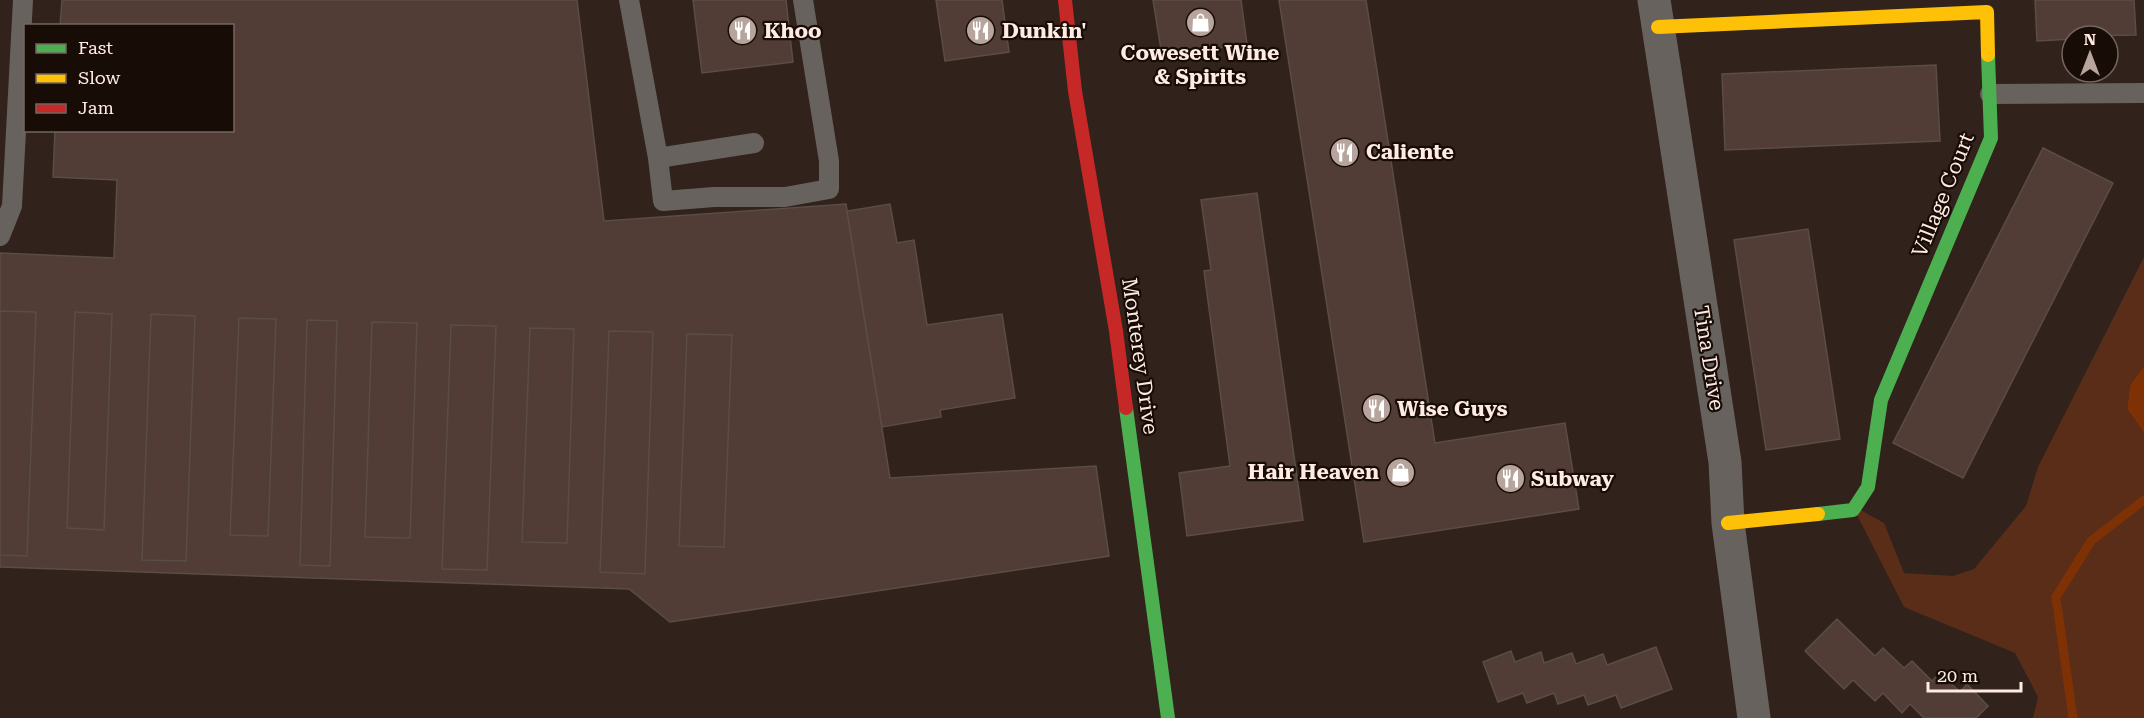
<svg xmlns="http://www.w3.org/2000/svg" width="2144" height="718" font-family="'Roboto Serif',serif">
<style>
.green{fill:#5a2d19}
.water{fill:#7d3105}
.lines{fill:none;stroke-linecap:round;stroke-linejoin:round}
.stream{stroke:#7d3105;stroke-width:9}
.building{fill:#513d35;stroke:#5a4c47;stroke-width:1.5}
.lane{stroke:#68625f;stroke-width:20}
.street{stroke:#68625f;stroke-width:33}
.fast{stroke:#4caf50;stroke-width:14}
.slow{stroke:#ffc107;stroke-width:14}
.jam{stroke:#c62828;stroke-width:14}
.labels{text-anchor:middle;stroke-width:4.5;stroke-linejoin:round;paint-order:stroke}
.poi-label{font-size:21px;font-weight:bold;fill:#ffebe3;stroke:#180c07;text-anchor:start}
.street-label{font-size:21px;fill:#ffebe3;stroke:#180c07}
</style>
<rect width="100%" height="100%" fill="#31221c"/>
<polygon class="green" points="2144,257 2144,366 2130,385 2127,409 2144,433 2144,718 2033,718 2038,697 2015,653 1904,607 1855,511 1857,508 1884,523 1904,573 1953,576 1974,569 2026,506 2038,467"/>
<polygon class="water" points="2144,366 2144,433 2127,409 2130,385"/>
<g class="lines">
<polyline class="stream" points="2073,718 2056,597 2091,541 2144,500"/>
</g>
<g class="building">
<polygon points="62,0 577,0 604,221 846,204 890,478 1096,466 1109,556 670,622 629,589 0,567 0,253 114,258 117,180 53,177 55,130 232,130 232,26 60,26"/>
<polygon points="693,0 786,0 793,62 702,73"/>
<polygon points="936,0 1002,0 1009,52 945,61"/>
<polygon points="1153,0 1241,0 1247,44 1162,56"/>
<polygon points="1279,0 1366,0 1435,443 1565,423 1579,509 1364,542"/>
<polygon points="2035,0 2134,0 2136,35 2072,36 2072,39 2037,41"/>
<polygon points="1936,65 1940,141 1725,150 1722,74"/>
<polygon points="2043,148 2113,183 1963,478 1893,443"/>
<polygon points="1257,193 1303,520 1187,536 1179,473 1230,466 1204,271 1211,270 1201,200"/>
<polygon points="890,204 897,243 914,240 927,325 1002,314 1015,398 940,410 941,417 882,427 847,211"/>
<polygon points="1808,229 1840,439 1766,450 1734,240"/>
<polygon points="0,311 36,312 27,556 0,555"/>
<polygon points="75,312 112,314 104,530 67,528"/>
<polygon points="151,314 195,316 186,561 142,560"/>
<polygon points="239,318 276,319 268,536 230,535"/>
<polygon points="307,320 337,321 330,566 300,565"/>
<polygon points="372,322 417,323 410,538 365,537"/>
<polygon points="451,325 496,326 487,570 442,569"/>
<polygon points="530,328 574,329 567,543 522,542"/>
<polygon points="609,331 653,332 645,574 600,572"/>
<polygon points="687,334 732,335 724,547 679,546"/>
<polygon points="1837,619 1875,656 1883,648 1904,668 1912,661 1932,681 1940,673 1960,692 1967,684 1988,706 1976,718 1924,718 1910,704 1902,713 1883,693 1875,701 1853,680 1844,689 1805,651"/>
<polygon points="1656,647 1672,689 1621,708 1616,695 1588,705 1584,695 1558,704 1554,693 1527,703 1523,693 1498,702 1483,662 1511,651 1515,662 1541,652 1544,663 1572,653 1576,664 1603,654 1607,665"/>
</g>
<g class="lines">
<g class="lane">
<polyline points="629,0 658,158 754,143"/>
<polyline points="1990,94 2144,93"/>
<polyline points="658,158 663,201 714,197 785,197 829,189 829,161 803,0"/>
<polyline points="0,236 12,206 23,0"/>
</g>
<polyline class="street" points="1654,0 1725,462 1728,523 1754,718"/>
<g class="fast">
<polyline points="1126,408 1168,718"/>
<polyline points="1818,514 1853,510 1868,487 1881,400 1991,138 1988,55"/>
</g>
<g class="slow">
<polyline points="1658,27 1987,12 1988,55"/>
<polyline points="1728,523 1818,514"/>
</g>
<polyline class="jam" points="1065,0 1075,91 1116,331 1126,408"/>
</g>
<defs>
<symbol id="shop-disc" viewBox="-11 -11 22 22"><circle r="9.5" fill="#b7a59d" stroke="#180c07"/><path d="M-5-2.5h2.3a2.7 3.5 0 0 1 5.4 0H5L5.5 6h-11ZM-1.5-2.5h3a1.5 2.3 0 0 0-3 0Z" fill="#fff"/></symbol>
<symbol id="restaurant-disc" viewBox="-11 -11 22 22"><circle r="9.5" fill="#b7a59d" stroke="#180c07"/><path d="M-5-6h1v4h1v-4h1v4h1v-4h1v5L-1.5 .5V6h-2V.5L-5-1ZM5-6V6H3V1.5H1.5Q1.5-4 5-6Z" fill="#fff"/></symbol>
</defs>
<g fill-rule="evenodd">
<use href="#shop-disc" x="1184" y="6" width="33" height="33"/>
<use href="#restaurant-disc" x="726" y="14" width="33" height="33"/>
<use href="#restaurant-disc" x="964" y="14" width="33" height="33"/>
<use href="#restaurant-disc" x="1328" y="136" width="33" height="33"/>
<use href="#restaurant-disc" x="1360" y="392" width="33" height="33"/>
<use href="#shop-disc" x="1384" y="456" width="33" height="33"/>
<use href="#restaurant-disc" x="1494" y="462" width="33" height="33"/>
</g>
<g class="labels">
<g class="poi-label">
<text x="764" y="38">Khoo</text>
<text x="1002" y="38">Dunkin'</text>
<text x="1200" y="60" text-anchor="middle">Cowesett Wine<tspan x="1200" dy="24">&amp; Spirits</tspan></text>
<text x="1366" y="159">Caliente</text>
<text x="1397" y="416">Wise Guys</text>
<text x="1379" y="479" text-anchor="end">Hair Heaven</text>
<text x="1531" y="486">Subway</text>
</g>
<g class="street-label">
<text transform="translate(1943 195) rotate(-68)" y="7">Village Court</text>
<text transform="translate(1140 356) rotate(82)" y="7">Monterey Drive</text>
<text transform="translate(1709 358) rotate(81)" y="7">Tina Drive</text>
</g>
</g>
<rect x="24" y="24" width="210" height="108" fill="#180c07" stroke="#74655f" stroke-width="1.5"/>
<rect x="36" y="44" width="30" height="9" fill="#4caf50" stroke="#74655f" stroke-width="1.5"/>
<text x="78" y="54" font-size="18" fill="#ffebe3">Fast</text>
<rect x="36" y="74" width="30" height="9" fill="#ffc107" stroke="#74655f" stroke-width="1.5"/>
<text x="78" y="84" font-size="18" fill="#ffebe3">Slow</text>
<rect x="36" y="104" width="30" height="9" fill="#c62828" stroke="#74655f" stroke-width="1.5"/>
<text x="78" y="114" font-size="18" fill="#ffebe3">Jam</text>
<g transform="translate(2090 54)"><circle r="28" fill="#180c07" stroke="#74655f" stroke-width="1.5"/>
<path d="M0-4.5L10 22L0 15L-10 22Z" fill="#b7a59d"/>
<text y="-9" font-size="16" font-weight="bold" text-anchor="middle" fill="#ffebe3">N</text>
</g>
<path d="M1928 682v9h93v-9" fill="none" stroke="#ffebe3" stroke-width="3"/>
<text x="1937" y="682" font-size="18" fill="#ffebe3" stroke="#180c07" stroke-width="4.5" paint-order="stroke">20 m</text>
</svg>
